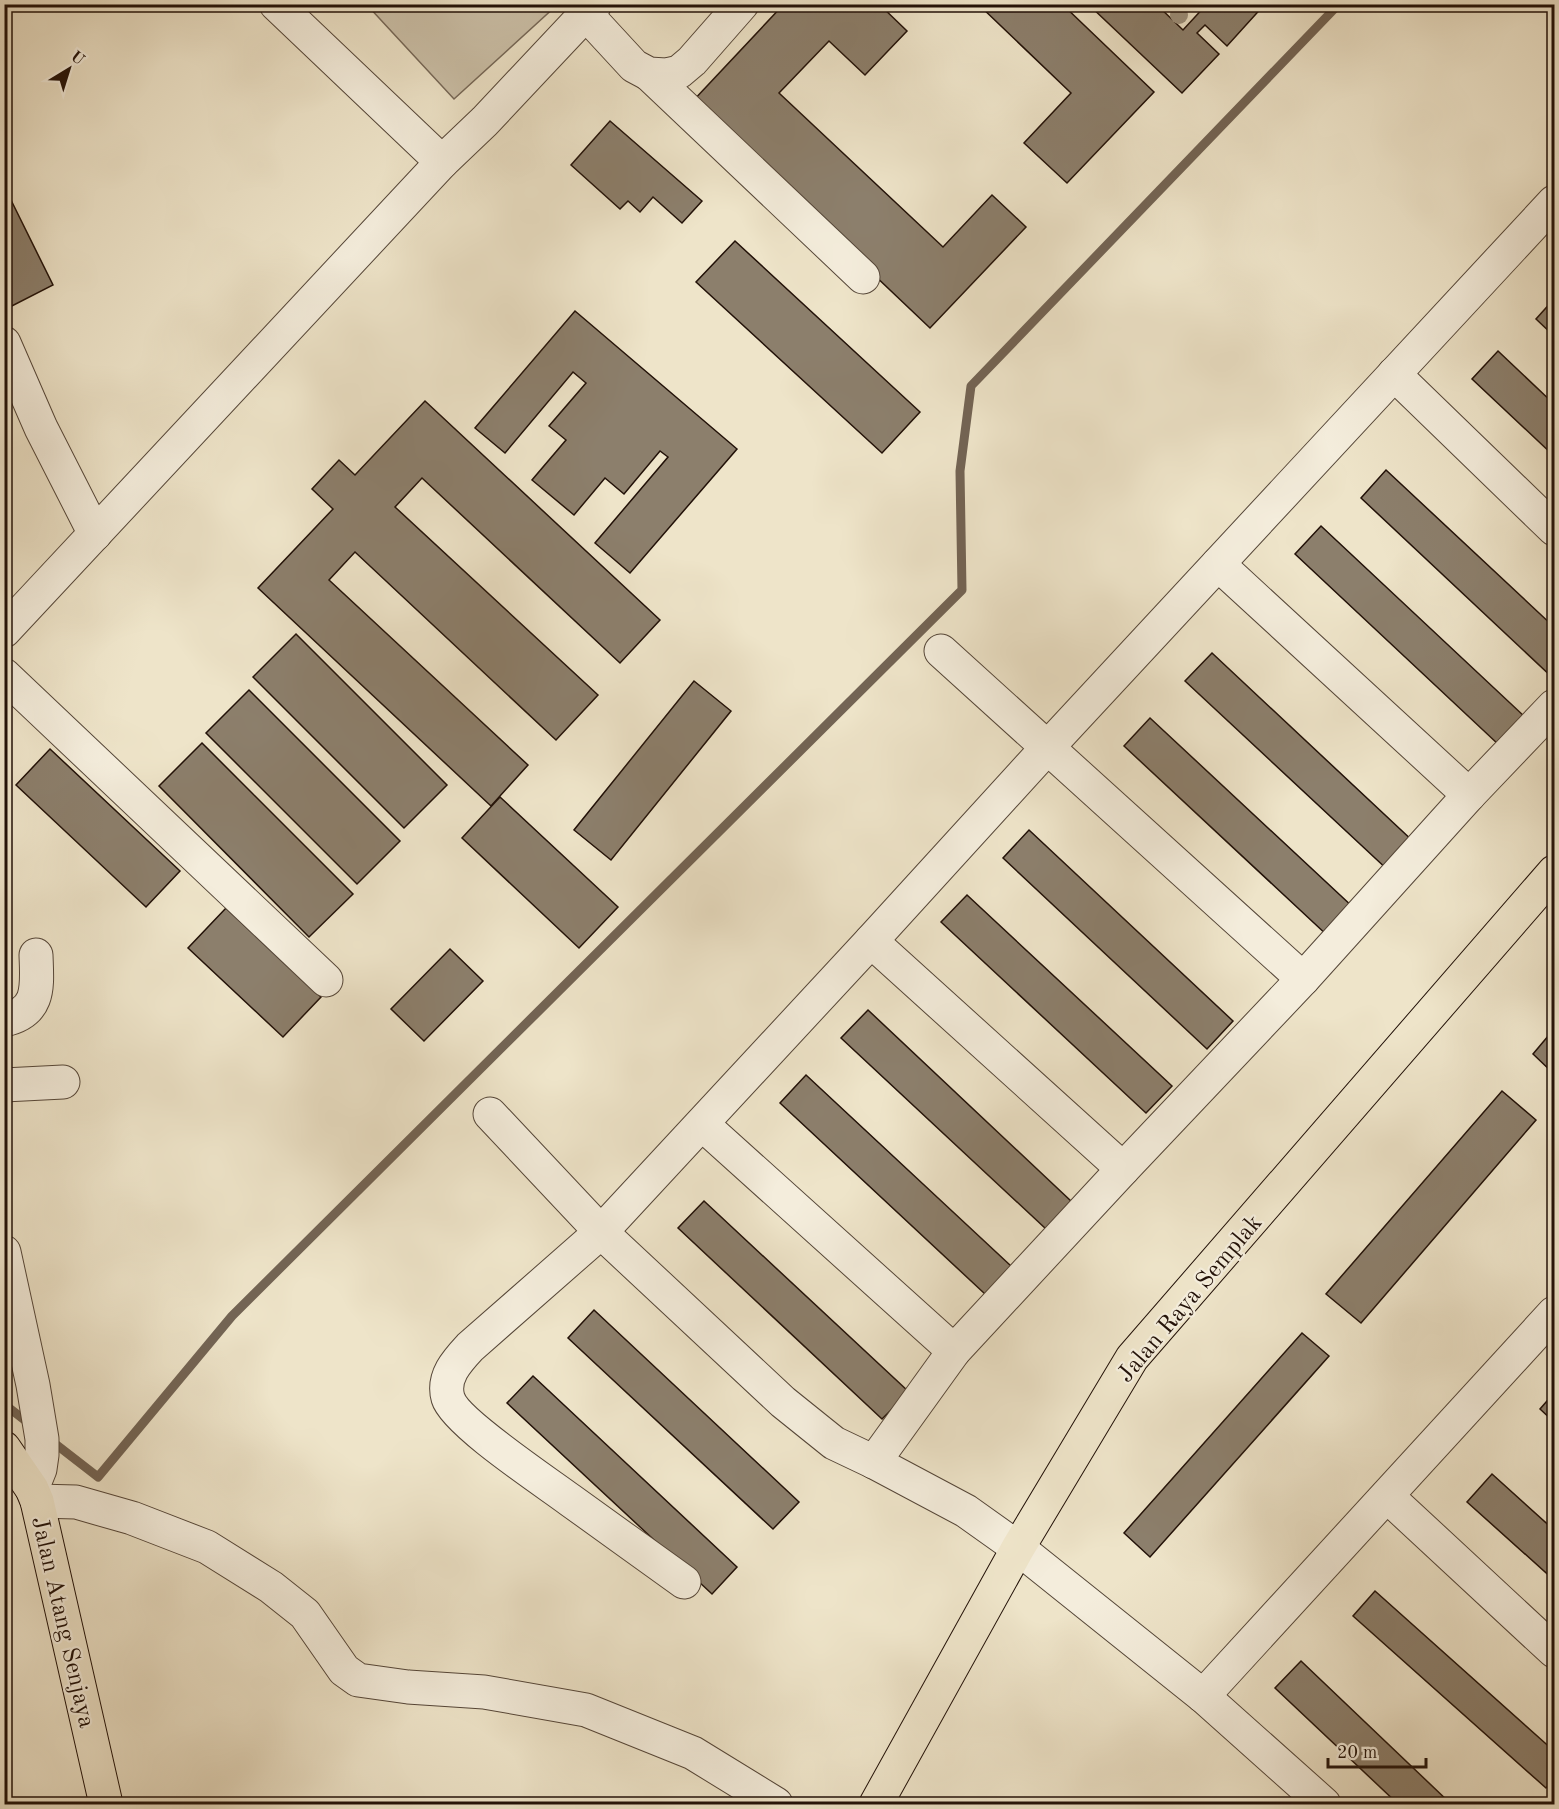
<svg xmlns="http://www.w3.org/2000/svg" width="1559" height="1809" font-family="'Old Standard TT',serif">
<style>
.green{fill:#cbc0a8;stroke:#766858;stroke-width:1.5}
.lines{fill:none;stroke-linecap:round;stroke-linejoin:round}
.stream{stroke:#736454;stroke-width:9}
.building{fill:#8c7f6c;stroke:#221108;stroke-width:1.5}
.minor-casing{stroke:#554638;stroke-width:35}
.major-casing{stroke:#221108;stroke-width:35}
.minor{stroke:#f4eddc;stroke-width:33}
.major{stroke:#eee4c9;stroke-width:33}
.tree{fill:#9e927e}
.labels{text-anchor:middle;stroke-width:4.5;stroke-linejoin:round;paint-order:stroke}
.street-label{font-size:24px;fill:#221108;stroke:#f4eddc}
</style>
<rect width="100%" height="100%" fill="#eee4c9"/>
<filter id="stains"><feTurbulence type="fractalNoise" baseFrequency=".00333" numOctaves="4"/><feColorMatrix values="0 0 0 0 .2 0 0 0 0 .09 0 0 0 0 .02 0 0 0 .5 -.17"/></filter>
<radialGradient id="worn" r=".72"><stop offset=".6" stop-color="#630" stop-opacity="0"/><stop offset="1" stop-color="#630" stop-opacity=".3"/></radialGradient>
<polygon class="green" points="367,5 557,5 454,99"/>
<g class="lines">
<g class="stream">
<polyline points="4,1404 31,1425"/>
<polyline points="49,1439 98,1477 232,1316 962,590 960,471 971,386 1339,4"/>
</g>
</g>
<g class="building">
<polygon points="784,4 879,4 907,31 865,75 829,41 779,93 943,247 992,195 1026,227 930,328 692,102"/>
<polygon points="978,4 1062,4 1154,92 1067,183 1024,143 1071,93"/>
<polygon points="1088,4 1156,4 1183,30 1207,4 1265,4 1227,46 1205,25 1197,33 1219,54 1182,93"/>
<polygon points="610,121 702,201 682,223 653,197 640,212 628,201 620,209 571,165"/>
<polygon points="8,194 53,285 4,310 4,196"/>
<polygon points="735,241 920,412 882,453 696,282"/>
<polygon points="1554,299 1554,336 1536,319"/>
<polygon points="575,311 737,449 630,573 595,543 668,457 660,451 624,494 605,478 574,515 532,480 566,440 549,426 586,383 573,372 505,453 475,428"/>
<polygon points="1498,351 1554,404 1554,456 1472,379"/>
<polygon points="425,401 660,620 620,663 422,478 395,507 598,695 556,740 355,552 329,580 528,765 491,806 258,588 333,509 312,489 339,460 355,475"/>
<polygon points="1386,470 1554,627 1554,679 1361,498"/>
<polygon points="1321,526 1525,717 1499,745 1295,554"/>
<polygon points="296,634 447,785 404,828 253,677"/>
<polygon points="1212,653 1416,844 1390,872 1185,681"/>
<polygon points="694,681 731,711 611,860 574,830"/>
<polygon points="249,690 400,841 357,884 206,733"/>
<polygon points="1150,718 1355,909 1329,937 1124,746"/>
<polygon points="202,743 353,894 309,937 159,786"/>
<polygon points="50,749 180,871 146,907 16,785"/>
<polygon points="500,797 618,907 579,948 462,838"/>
<polygon points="1029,830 1233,1021 1207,1049 1003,858"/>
<polygon points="967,895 1172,1086 1146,1113 941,922"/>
<polygon points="226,908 321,997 283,1037 188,948"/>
<polygon points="450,949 483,981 424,1041 391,1009"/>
<polygon points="868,1010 1072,1202 1046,1229 841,1038"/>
<polygon points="1554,1029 1554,1074 1533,1054"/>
<polygon points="806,1075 1011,1266 985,1294 780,1103"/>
<polygon points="1502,1091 1536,1120 1361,1323 1326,1294"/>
<polygon points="704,1201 909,1392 882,1419 678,1228"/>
<polygon points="594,1310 799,1502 773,1529 568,1338"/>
<polygon points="1302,1333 1329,1356 1150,1557 1124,1533"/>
<polygon points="533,1376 737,1567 712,1594 507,1403"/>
<polygon points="1554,1393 1554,1422 1540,1409"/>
<polygon points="1492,1474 1554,1530 1554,1580 1467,1502"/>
<polygon points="1375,1591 1554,1751 1554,1779 1546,1788 1353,1616"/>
<polygon points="1301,1661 1451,1804 1398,1804 1275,1688"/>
</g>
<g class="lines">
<defs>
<g id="minor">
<polyline points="276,4 442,162"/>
<polyline points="586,14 634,66 649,74 666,75 679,72 692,61 742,4"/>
<polyline points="649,74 863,277"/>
<polyline points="4,343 41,428 95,534"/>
<polyline points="1394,374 1554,529"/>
<polyline points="1218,564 1469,795"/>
<polyline points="4,631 442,162 485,121 595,4"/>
<polyline points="941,651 1303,979"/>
<polyline points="4,675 326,980"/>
<polyline points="871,941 1123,1169"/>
<path d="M4,1020C41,1012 37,986 36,955"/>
<polyline points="4,1085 63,1082"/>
<polyline points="490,1114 601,1232 783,1402 834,1443 874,1462 966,1511 1018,1548 1203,1696 1324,1804"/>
<polyline points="702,1124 954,1351"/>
<polyline points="4,1252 33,1385 42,1439 42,1455 40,1469 32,1489"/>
<polyline points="874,1462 954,1351 1123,1169 1303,979 1469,795 1554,706"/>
<polyline points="1387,1496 1554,1651"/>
<polyline points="37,1501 76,1502 132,1518 207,1547 271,1587 305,1614 344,1670 358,1680 408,1687 484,1692 586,1710 693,1753 776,1804"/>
<path d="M684,1582C646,1555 608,1527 570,1500C546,1482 455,1422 448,1398C442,1377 457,1361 470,1347L601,1232L871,941L1047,748L1554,202"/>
<polyline points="1203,1696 1554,1313"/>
</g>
<g id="major">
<polyline points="4,1448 32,1489 37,1501 106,1804"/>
<polyline points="876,1804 1018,1548 1132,1358 1554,872"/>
</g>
</defs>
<use href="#minor" class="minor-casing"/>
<use href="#major" class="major-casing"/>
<use href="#minor" class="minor"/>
<use href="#major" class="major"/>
</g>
<circle class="tree" cx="1179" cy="15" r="9"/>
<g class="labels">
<g class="street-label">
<text transform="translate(1189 1298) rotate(-50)" y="8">Jalan Raya Semplak</text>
<text transform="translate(64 1622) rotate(77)" y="8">Jalan Atang Senjaya</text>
</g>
</g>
<rect width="1559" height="1809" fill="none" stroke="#eee4c9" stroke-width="24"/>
<rect x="6" y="6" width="1547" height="1797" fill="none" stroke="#221108" stroke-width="3"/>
<rect x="12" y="12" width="1535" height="1785" fill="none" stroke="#221108" stroke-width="1.5"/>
<g transform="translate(69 69) rotate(38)" stroke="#f4eddc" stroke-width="4.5" paint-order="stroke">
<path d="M0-4.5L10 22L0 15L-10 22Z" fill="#221108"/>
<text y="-9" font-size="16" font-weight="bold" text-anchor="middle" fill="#221108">U</text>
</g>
<path d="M1328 1758v9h98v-9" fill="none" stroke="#221108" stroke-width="3"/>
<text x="1337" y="1758" font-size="18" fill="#221108" stroke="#f4eddc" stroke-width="4.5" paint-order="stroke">20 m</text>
<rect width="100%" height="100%" filter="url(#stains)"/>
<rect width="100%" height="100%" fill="url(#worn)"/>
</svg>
